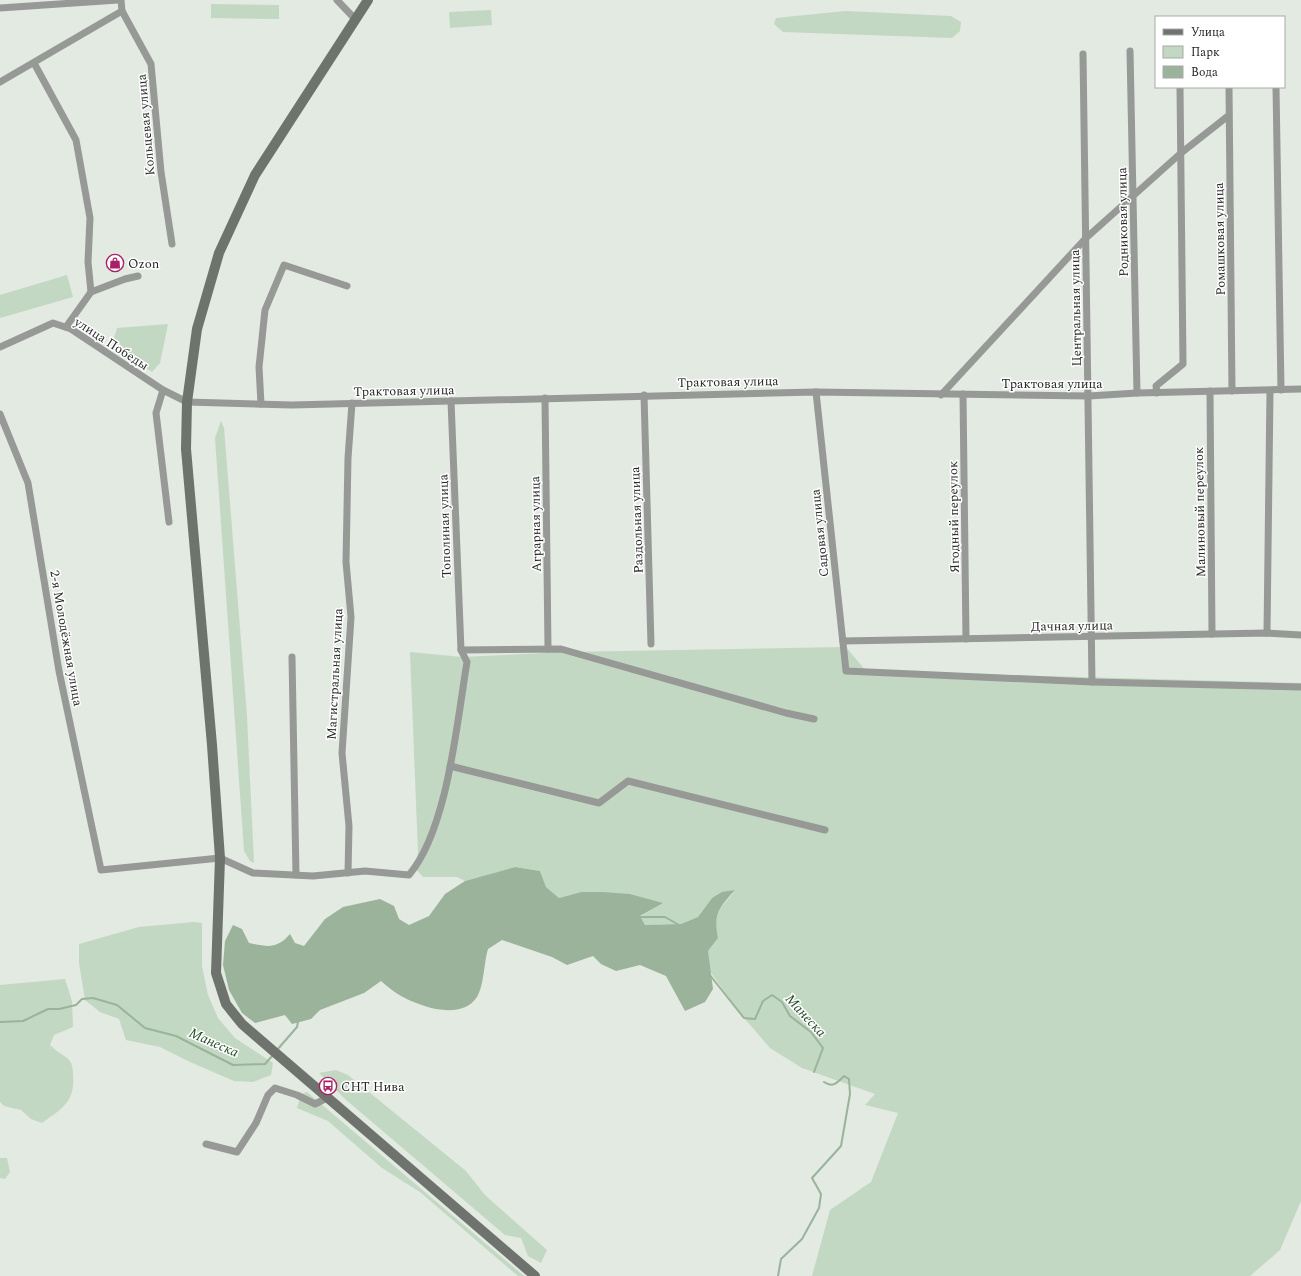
<svg xmlns="http://www.w3.org/2000/svg" width="1301" height="1276" font-family="Spectral,serif">
<style>
.green{fill:#c2d8c2}
.water{fill:#9ab39a}
.lines{fill:none;stroke-linecap:round;stroke-linejoin:round}
.stream{stroke:#9ab39a;stroke-width:2}
.street{stroke:#969995;stroke-width:7}
.secondary{stroke:#6f736e;stroke-width:10}
.labels{text-anchor:middle;stroke-width:3;stroke-linejoin:round;paint-order:stroke}
.street-label{font-size:13px;fill:#252825;stroke:#fff}
.poi-label{font-size:13px;fill:#252825;stroke:#fff;text-anchor:start}
.water-label{font-size:14px;font-style:italic;fill:#224824;stroke:#fff}
</style>
<rect width="100%" height="100%" fill="#e2eae2"/>
<g class="green">
<polygon points="211,4 279,5 279,19 211,18"/>
<polygon points="491,10 492,25 450,28 449,12"/>
<polygon points="845,11 951,16 961,22 960,31 952,38 783,32 774,24 776,18"/>
<polygon points="67,275 73,297 0,318 0,295"/>
<polygon points="168,324 160,363 152,372 137,362 114,338 117,328"/>
<polygon points="221,421 224,428 247,716 254,863 250,861 244,851 215,438"/>
<path d="M846,647L866,671L1301,683V1201L1280,1250L1250,1276H812L830,1210L871,1182L898,1113L865,1105L875,1094L802,1068L770,1048L739,1012L709,970L708,951L718,938C712,910 720,911 735,890L712,898L698,917L681,924L645,925L640,917L662,903L630,894L581,892L559,898L546,887L540,871L515,867L465,881L457,877H423L415,868L418,853L410,652L462,657L564,652Z"/>
<polygon points="194,922 202,923 202,966 208,995 218,1018 235,1038 273,1063 271,1075 253,1082 234,1081 190,1062 160,1047 126,1040 119,1019 100,1012 85,1000 79,963 79,944 139,927"/>
<path d="M65,979L72,1001L73,1027L54,1035L50,1045C57,1052 60,1053 67,1058C72,1062 73,1068 73,1074C75,1102 63,1108 42,1123L31,1119L21,1110L4,1106L0,1102V985Z"/>
<polygon points="336,1070 348,1075 466,1171 485,1195 547,1250 541,1263 528,1256 521,1238 505,1235 345,1099 319,1073"/>
<polygon points="307,1092 524,1276 518,1276 420,1192 382,1168 328,1121 297,1108 301,1094"/>
<polygon points="0,1158 7,1158 10,1172 5,1179 0,1178"/>
</g>
<path class="water" d="M515,867L540,871L546,887L559,898L581,892H603L630,894L663,903L640,916L645,925L681,924L698,917L712,898L722,892L735,890C719,908 713,913 718,938L708,951L713,989L705,1002L685,1011L666,976L640,965L616,971L601,964L593,956L567,965L552,957L502,940L488,949C484,962 484,986 477,997C461,1021 421,1007 401,996C394,992 387,986 381,981L364,993L320,1010L311,1019L292,1024L285,1015L255,1023L242,1013L229,990L223,965L225,941L233,925L242,929L249,943C268,947 277,949 290,934L295,943L304,946L325,919L343,907L380,899L394,906L399,919L409,925L429,916L445,894L465,881Z"/>
<g class="lines">
<g class="stream">
<polyline points="638,917 665,917 679,925"/>
<polyline points="709,974 744,1018 755,1019 763,1001 772,995 782,1002 790,1016 811,1032 823,1048 814,1072"/>
<polyline points="0,1022 23,1021 48,1009 59,1009 76,1005 82,999 93,998 117,1005 145,1028 176,1036 233,1065 265,1064 273,1055"/>
<polyline points="277,1050 297,1027 298,1022"/>
<path d="M778,1276L781,1259L802,1239L819,1208L821,1194L812,1178L841,1146L850,1094L849,1079L844,1076C837,1083 833,1088 824,1082"/>
</g>
<g class="street">
<polyline points="337,0 355,19"/>
<polyline points="0,8 118,0"/>
<polyline points="122,11 151,64 161,172 172,244"/>
<polyline points="1130,51 1137,393"/>
<polyline points="1083,54 1092,682"/>
<polyline points="34,63 76,140 90,218 88,262 91,292 66,327"/>
<polyline points="0,82 122,11 121,0"/>
<polyline points="1229,87 1232,391"/>
<polyline points="1276,87 1281,390"/>
<polyline points="91,292 125,279 138,276"/>
<polyline points="0,347 53,323 71,329 163,390 187,402 292,405 816,392 1089,396 1137,393 1301,389"/>
<polyline points="163,390 156,413 169,522"/>
<polyline points="1210,391 1212,634"/>
<polyline points="816,392 846,671 1092,682 1301,687"/>
<polyline points="1157,393 1156,386 1183,364 1180,87"/>
<polyline points="963,394 966,639"/>
<polyline points="644,395 651,644"/>
<polyline points="941,395 1086,238 1181,153 1228,116"/>
<polyline points="545,398 548,649"/>
<polyline points="261,404 259,367 265,310 284,265 347,286"/>
<path d="M0,414L28,483L59,671L101,870L220,858L253,873L313,876L365,871L409,875C448,829 457,721 467,662L461,650L451,401"/>
<polyline points="1267,633 1270,391"/>
<polyline points="843,641 1267,633 1301,635"/>
<polyline points="461,650 561,649 786,713 814,719"/>
<polyline points="292,657 296,875"/>
<polyline points="450,766 599,803 628,781 825,830"/>
<polyline points="348,873 349,826 342,753 351,617 346,562 348,458 352,403"/>
<polyline points="206,1144 237,1152 256,1123 268,1095 275,1088 297,1095 315,1104 327,1098"/>
</g>
<polyline class="secondary" points="368,0 255,175 219,253 197,329 187,402 186,449 212,745 220,858 216,973 226,1004 242,1024 535,1276"/>
</g>
<defs>
<symbol id="shop-ring" viewBox="-11 -11 22 22"><circle r="9.5" fill="#fff" stroke="#a81f65" stroke-width="1.5"/><path d="M-5-2.5h2.3a2.7 3.5 0 0 1 5.4 0H5L5.5 6h-11ZM-1.5-2.5h3a1.5 2.3 0 0 0-3 0Z" fill="#a81f65"/></symbol>
<symbol id="bus-ring" viewBox="-11 -11 22 22"><circle r="9.5" fill="#fff" stroke="#a81f65" stroke-width="1.5"/><path d="M-5-6H5V4H4V6H2V4H-2V6H-4V4H-5ZM-3.5-4V0h7V-4ZM-3.5 1.2v1.5H-2V1.2ZM2 1.2v1.5H3.5V1.2Z" fill="#a81f65"/></symbol>
</defs>
<g fill-rule="evenodd">
<use href="#shop-ring" x="105" y="253" width="20" height="20"/>
<use href="#bus-ring" x="318" y="1076" width="20" height="20"/>
</g>
<g class="labels">
<g class="street-label">
<text transform="translate(145 125) rotate(-95)" y="5">Кольцевая улица</text>
<text transform="translate(1122 222) rotate(-91)" y="5">Родниковая улица</text>
<text transform="translate(1219 239) rotate(-91)" y="5">Ромашковая улица</text>
<text transform="translate(1075 308) rotate(-91)" y="5">Центральная улица</text>
<text transform="translate(112 343) rotate(33)" y="5">улица Победы</text>
<text transform="translate(728 381) rotate(-1)" y="5">Трактовая улица</text>
<text x="1052" y="388">Трактовая улица</text>
<text transform="translate(404 390) rotate(-1)" y="5">Трактовая улица</text>
<text transform="translate(1199 512) rotate(-91)" y="5">Малиновый переулок</text>
<text transform="translate(953 517) rotate(-91)" y="5">Ягодный переулок</text>
<text transform="translate(636 520) rotate(-92)" y="5">Раздольная улица</text>
<text transform="translate(535 524) rotate(-91)" y="5">Аграрная улица</text>
<text transform="translate(444 526) rotate(-92)" y="5">Тополиная улица</text>
<text transform="translate(819 533) rotate(-96)" y="5">Садовая улица</text>
<text transform="translate(1072 625) rotate(-1)" y="5">Дачная улица</text>
<text transform="translate(67 638) rotate(80)" y="5">2-я Молодёжная улица</text>
<text transform="translate(334 674) rotate(-87)" y="5">Магистральная улица</text>
</g>
<g class="poi-label">
<text x="128" y="268">Ozon</text>
<text x="341" y="1091">СНТ Нива</text>
</g>
<g class="water-label">
<text transform="translate(806 1015) rotate(47)" y="5">Манеска</text>
<text transform="translate(214 1042) rotate(24)" y="5">Манеска</text>
</g>
</g>
<rect x="1155" y="16" width="130" height="72" fill="#ffffff" stroke="#a8a9a8"/>
<rect x="1163" y="29" width="20" height="6" fill="#6f736e" stroke="#a8a9a8"/>
<text x="1191" y="36" font-size="12" fill="#252825">Улица</text>
<rect x="1163" y="46" width="20" height="12" fill="#c2d8c2" stroke="#a8a9a8"/>
<text x="1191" y="56" font-size="12" fill="#252825">Парк</text>
<rect x="1163" y="66" width="20" height="12" fill="#9ab39a" stroke="#a8a9a8"/>
<text x="1191" y="76" font-size="12" fill="#252825">Вода</text>
</svg>
